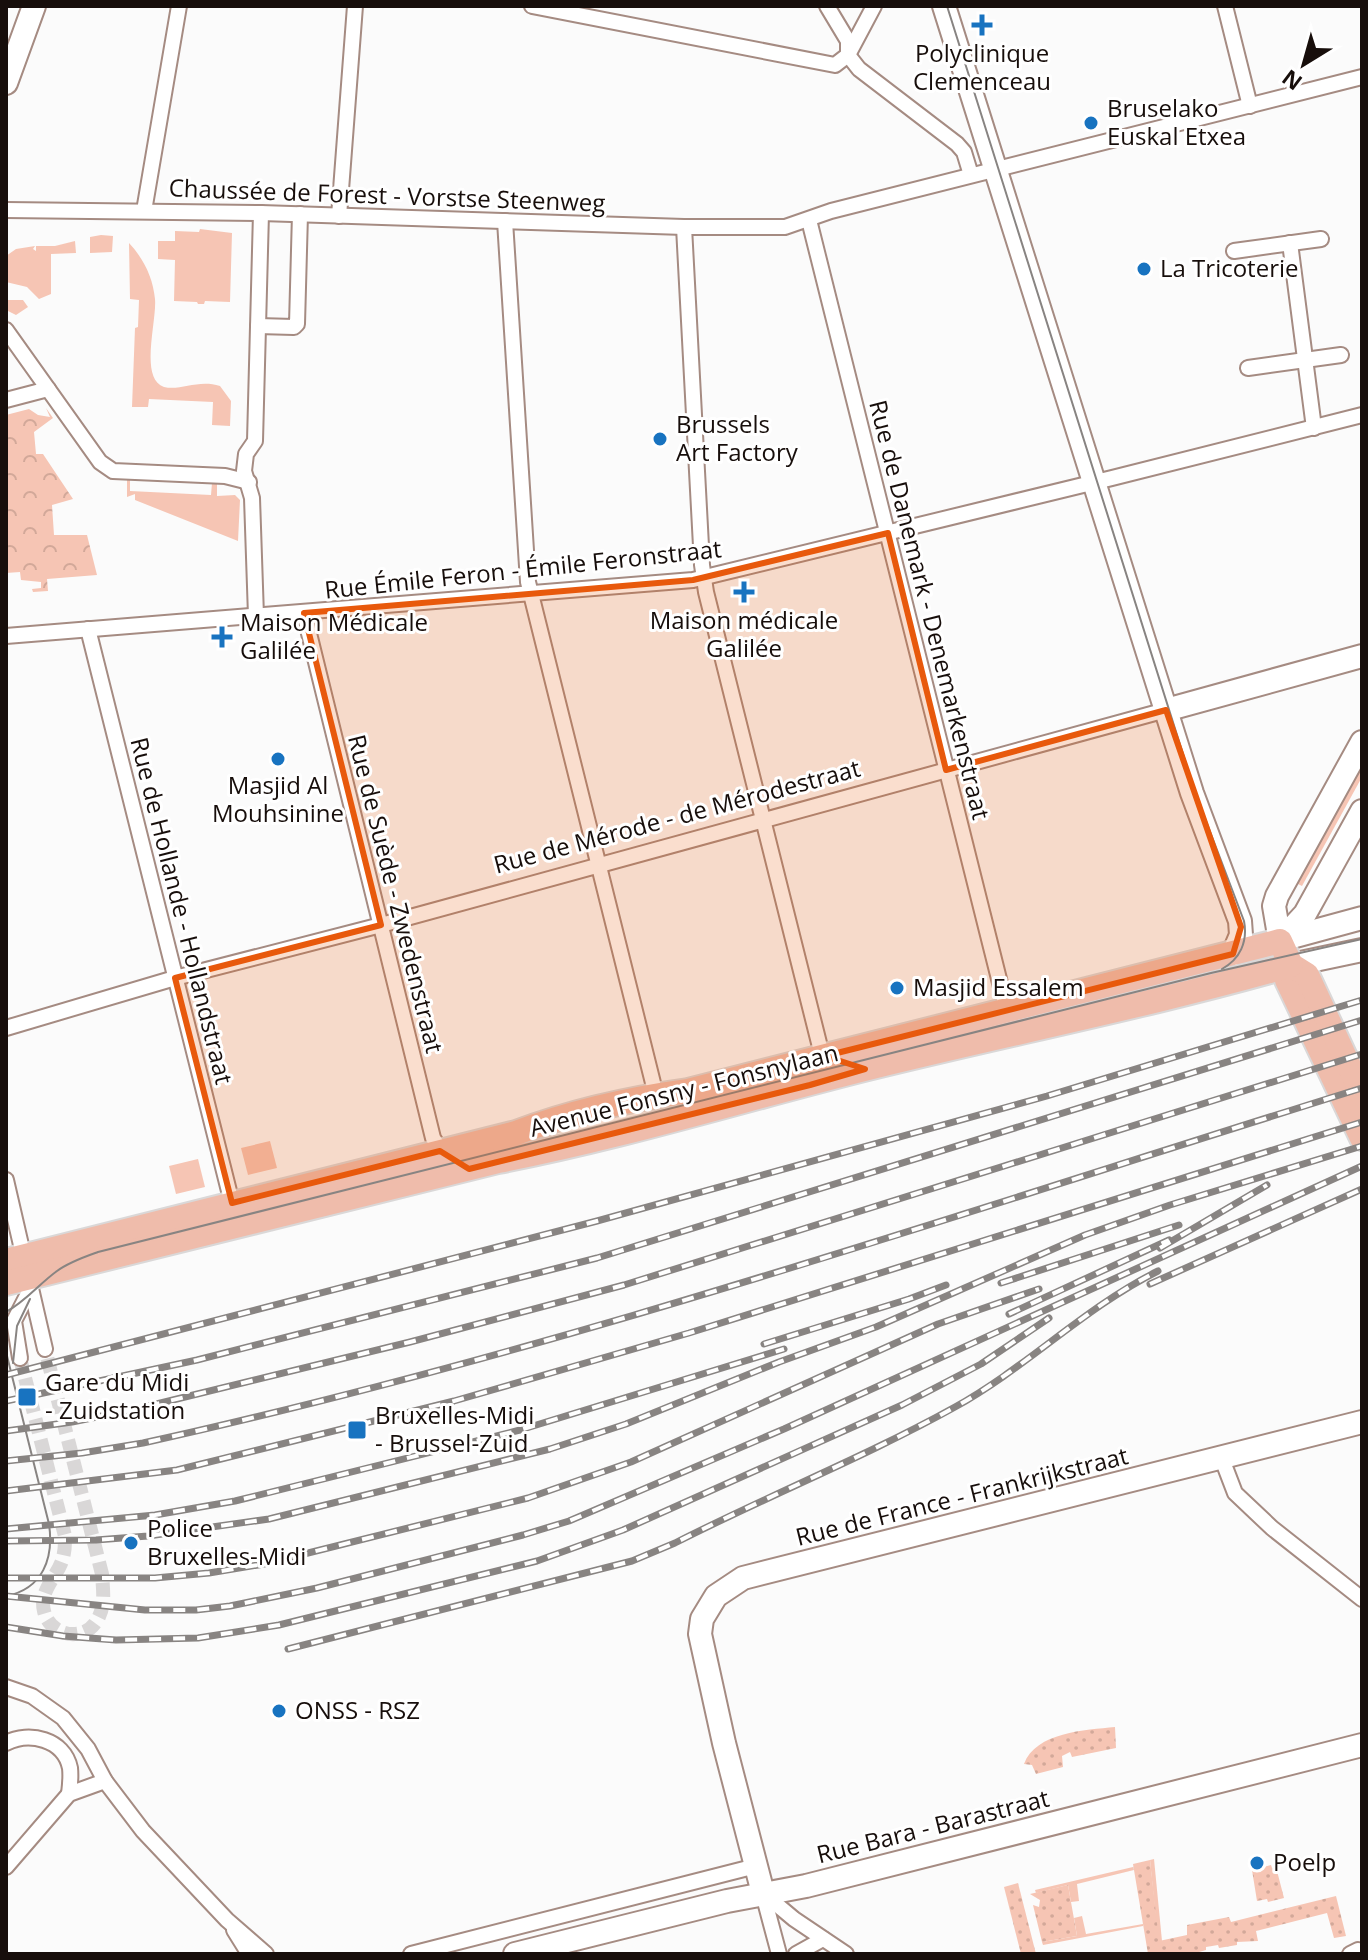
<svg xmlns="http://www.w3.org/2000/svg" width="1368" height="1960" font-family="'Open Sans',sans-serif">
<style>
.grass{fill:#f6c5b4}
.park{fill:url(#park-crowns)}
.garden{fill:url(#garden-dots)}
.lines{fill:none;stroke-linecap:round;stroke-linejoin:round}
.street-tunnel{stroke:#d9d7d7;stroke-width:14;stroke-dasharray:14 7;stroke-linecap:butt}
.street-casing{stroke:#a58b82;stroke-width:18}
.secondary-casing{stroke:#a58b82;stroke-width:26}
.primary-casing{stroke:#dad8d8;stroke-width:28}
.street{stroke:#fff;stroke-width:14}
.secondary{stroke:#fff;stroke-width:22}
.primary{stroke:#efbcab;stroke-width:24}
.tram{stroke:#888482;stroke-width:2}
.rail-casing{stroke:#888482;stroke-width:7}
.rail{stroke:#fff;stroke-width:4;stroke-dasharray:12;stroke-linecap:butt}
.marked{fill:#e8590c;fill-opacity:0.2;stroke:#e8590c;stroke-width:6;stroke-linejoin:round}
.poi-dot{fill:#1873c0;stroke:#fff;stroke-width:3}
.labels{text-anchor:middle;stroke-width:6;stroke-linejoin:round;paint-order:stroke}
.poi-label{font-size:24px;fill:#170e0b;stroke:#fff;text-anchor:start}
.street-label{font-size:24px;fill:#170e0b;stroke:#fff}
</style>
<defs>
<pattern id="park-crowns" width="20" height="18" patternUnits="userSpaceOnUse" patternTransform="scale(2)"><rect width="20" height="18" fill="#f6c5b4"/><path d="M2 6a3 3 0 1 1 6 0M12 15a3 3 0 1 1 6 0" fill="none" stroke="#d2a899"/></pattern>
<pattern id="garden-dots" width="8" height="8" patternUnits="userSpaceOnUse" patternTransform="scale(2)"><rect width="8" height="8" fill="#f6c5b4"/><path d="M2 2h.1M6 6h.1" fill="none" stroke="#d2a899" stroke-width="1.8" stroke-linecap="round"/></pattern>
</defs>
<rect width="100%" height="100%" fill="#fbfbfb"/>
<g class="grass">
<polygon points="200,229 232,233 230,302 205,301 204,304 198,304 197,302 174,301 175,260 158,259 158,241 175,241 175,231 199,232"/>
<polygon points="101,235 113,236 112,252 90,253 90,237"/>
<polygon points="75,241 76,253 51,254 51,294 39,299 27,287 6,282 6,256 16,249 35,246 33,249 36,251 36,246 55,246"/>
<path d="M129,243C144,259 153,278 155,299C157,321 139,379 164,387C181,391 198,379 220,386L231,401L230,426L212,425L213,402L149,399L148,407H132L135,328L138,327L139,300L130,299Z"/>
<polygon points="6,300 23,300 28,307 16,315 6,310"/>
<polygon points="127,480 130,480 130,491 211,495 212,483 217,483 217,496 235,495 240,500 238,541 135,500 135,494 127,497"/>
<polygon points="1362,756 1362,777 1302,886 1292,881"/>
<polygon points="270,1141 277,1168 248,1175 241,1148"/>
<polygon points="198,1159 205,1187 176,1194 169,1166"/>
<polygon points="1154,1859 1162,1941 1158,1941 1150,1860"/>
<polygon points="1133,1867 1134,1870 1077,1884 1079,1901 1071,1902 1068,1885 1036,1893 1035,1890"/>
<polygon points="1082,1916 1086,1934 1143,1924 1143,1926 1043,1945 1042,1942 1077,1936 1074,1918"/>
</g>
<polygon class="park" points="46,408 53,418 34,432 36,454 43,454 73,499 52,505 54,535 87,535 97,575 47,579 48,591 33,592 32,589 41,588 41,582 21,580 20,572 6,573 6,415 29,409 38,415 50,417"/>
<g class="garden">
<path d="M1115,1727L1116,1748L1072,1757L1070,1752L1062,1756L1063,1767L1036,1774L1032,1765L1024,1764C1036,1732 1085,1730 1115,1727Z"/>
<polygon points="1150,1860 1159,1941 1187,1935 1187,1925 1229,1917 1231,1922 1336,1896 1346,1936 1334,1938 1327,1913 1256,1931 1258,1941 1237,1942 1237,1945 1219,1948 1218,1945 1206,1947 1206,1950 1192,1954 1148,1954 1133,1864"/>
<polygon points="1271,1865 1272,1868 1276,1867 1284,1898 1268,1902 1267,1899 1257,1901 1252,1870"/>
<polygon points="1018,1883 1036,1954 1021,1954 1004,1887"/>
<polygon points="1068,1885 1077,1936 1042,1942 1033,1905 1039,1907 1040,1900 1030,1894"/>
</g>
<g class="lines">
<path class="street-tunnel" d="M20,1358L65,1536C65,1545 65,1552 62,1561C56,1578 39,1591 44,1611C49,1635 82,1643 96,1622C106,1607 103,1590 102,1574L45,1349"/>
<defs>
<g id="street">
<polyline points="532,6 835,65 848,55 874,6"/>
<polyline points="827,6 848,41 848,55"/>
<polyline points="1225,6 1250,106"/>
<polyline points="848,55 859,69 957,144 964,152 971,175"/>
<polyline points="6,210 261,213 684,227 785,227 831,211 1362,77"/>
<polyline points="144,211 179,6"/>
<polyline points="339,216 355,6"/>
<polyline points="809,220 1007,1011"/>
<polyline points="505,221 528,582 656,1095"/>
<polyline points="684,227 702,565 706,592 820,1047 824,1056 831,1059"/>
<polyline points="1290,243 1314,428"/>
<polyline points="1234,251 1321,239"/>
<polyline points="258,326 294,327 297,324 300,214"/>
<polyline points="6,330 100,462 113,471 225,476 249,482"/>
<polyline points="1248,368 1341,355"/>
<polyline points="6,400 48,389"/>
<polyline points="304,613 433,1138 443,1154"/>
<polyline points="256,616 252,498 244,471 246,454 255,441 261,213"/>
<polyline points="88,629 232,1203"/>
<polyline points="6,636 693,580 1112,478 1362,415"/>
<polyline points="6,1028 175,978 381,925 1166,710"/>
<polyline points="6,1180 45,1349"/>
<polyline points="20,1358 14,1321 31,1288"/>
<polyline points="1222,1459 1235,1493 1272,1528 1362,1599"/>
<polyline points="6,1687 32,1696 63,1718 88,1749 105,1781 143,1831 227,1920 266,1954"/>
<path d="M6,1743C29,1731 64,1739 70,1768C71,1777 70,1786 69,1794"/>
<polyline points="6,1867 69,1794 105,1781"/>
<polyline points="763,1893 794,1919 846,1954"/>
<polyline points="763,1894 779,1954"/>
<polyline points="234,1930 249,1954"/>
<polyline points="411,1954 756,1866"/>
<polyline points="796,1954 823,1939"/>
<polyline points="1350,1954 1358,1950"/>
</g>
<g id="secondary">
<polyline points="944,6 1192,793 1240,921 1241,935 1233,954"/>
<polyline points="6,83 34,6"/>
<polyline points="1166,710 1362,656"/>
<polyline points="1281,940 1362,918"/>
<polyline points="1280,941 1274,906 1277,896 1362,742"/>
<polyline points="1280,941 1305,914 1362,811"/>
<polyline points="1291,965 1362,950"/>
<polyline points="763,1893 724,1743 700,1634 702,1619 716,1596 743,1578 1362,1422"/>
<polyline points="515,1954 727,1901 806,1886 1362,1745"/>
</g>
<g id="primary">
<polyline points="1291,965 1287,980 1362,1138"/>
<polyline points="1291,965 1307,975 1362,1094"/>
<path d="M6,1261L516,1133C571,1112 629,1099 688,1091L1280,941L1291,965"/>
<path d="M6,1283L498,1161C623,1137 744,1099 868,1068C1009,1033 1152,1005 1291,965"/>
</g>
</defs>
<use href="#street" class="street-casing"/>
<use href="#secondary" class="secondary-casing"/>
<use href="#primary" class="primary-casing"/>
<use href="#street" class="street"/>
<use href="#secondary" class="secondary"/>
<use href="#primary" class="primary"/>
<g class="tram">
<path d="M947,6L1195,792L1244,921C1248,942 1240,959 1222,969"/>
<path d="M6,1312C26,1301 39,1284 57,1271C69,1262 84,1257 98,1252L1211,973L1362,939"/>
<path d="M6,1352L49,1524C54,1558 43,1589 6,1596"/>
<polyline points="13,1363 17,1326 30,1299"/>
</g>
<defs>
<g id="rail">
<polyline points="1160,1248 1267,1185"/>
<polyline points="1001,1283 1179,1225"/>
<polyline points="1150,1284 1362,1189"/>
<polyline points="1009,1314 1169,1240"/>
<polyline points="764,1344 909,1299 946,1285"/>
<polyline points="6,1375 597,1221 1047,1096 1362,1000"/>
<polyline points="6,1401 197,1360 597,1258 1362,1020"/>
<polyline points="6,1431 72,1422 136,1409 410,1342 624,1285 1362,1054"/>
<path d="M6,1461L82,1453L143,1443C556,1352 958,1214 1362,1088"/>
<polyline points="6,1491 177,1470 454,1401 689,1333 1362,1122"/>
<polyline points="6,1529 155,1515 235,1501 520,1430 784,1349"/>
<polyline points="6,1541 96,1540 148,1536 269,1519 550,1449 626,1424 779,1362 876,1327 1085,1235 1170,1205 1362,1146"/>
<polyline points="6,1578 155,1578 209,1573 264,1564 528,1498 631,1462 938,1324 1039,1289"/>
<polyline points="6,1596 145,1610 196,1610 230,1606 317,1588 523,1535 569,1521 784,1429 1362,1166"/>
<polyline points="6,1627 63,1636 116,1640 198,1638 279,1625 537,1561 623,1530 902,1405 981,1364 1049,1318"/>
<path d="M288,1649L632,1561L675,1543C767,1496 865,1457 955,1407C1027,1367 1084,1308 1158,1271"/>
</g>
</defs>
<use href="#rail" class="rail-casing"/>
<use href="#rail" class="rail"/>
</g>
<path class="marked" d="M888,533L946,770L1166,710L1241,927L1233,954L825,1056L865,1069L810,1085L469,1169L440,1151L232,1203L175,978L381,925L304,613L693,580Z"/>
<g class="poi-dot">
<path d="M978 13h8v8h8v8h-8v8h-8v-8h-8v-8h8z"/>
<circle cx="1091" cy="123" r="8"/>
<circle cx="1144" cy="269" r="8"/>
<circle cx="660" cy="439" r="8"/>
<path d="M740 580h8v8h8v8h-8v8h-8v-8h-8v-8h8z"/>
<path d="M218 625h8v8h8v8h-8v8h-8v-8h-8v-8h8z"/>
<circle cx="278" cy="759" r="8"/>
<circle cx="897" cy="988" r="8"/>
<rect x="17" y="1387" width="20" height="20" rx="4"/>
<rect x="347" y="1420" width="20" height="20" rx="4"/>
<circle cx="131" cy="1543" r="8"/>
<circle cx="279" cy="1711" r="8"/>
<circle cx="1257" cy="1863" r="8"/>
</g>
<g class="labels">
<g class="poi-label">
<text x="982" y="62" text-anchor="middle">Polyclinique<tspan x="982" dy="28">Clemenceau</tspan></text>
<text x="1107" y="117">Bruselako<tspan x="1107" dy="28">Euskal Etxea</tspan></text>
<text x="1160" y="277">La Tricoterie</text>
<text x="676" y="433">Brussels<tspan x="676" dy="28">Art Factory</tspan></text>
<text x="744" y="629" text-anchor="middle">Maison médicale<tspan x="744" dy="28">Galilée</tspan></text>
<text x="240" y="631">Maison Médicale<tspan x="240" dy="28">Galilée</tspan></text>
<text x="278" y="794" text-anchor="middle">Masjid Al<tspan x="278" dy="28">Mouhsinine</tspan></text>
<text x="913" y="996">Masjid Essalem</text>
<text x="45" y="1391">Gare du Midi<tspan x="45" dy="28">- Zuidstation</tspan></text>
<text x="375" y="1424">Bruxelles-Midi<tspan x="375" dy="28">- Brussel-Zuid</tspan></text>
<text x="147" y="1537">Police<tspan x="147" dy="28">Bruxelles-Midi</tspan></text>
<text x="295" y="1719">ONSS - RSZ</text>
<text x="1273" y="1871">Poelp</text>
</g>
<g class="street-label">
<text transform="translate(387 196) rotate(2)" y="8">Chaussée de Forest - Vorstse Steenweg</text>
<text transform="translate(523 570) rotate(-6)" y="8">Rue Émile Feron - Émile Feronstraat</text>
<text transform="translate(929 610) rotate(76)" y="8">Rue de Danemark - Denemarkenstraat</text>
<text transform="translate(677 817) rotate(-15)" y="8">Rue de Mérode - de Mérodestraat</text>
<text transform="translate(395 894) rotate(76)" y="8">Rue de Suède - Zwedenstraat</text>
<text transform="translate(181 911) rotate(76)" y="8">Rue de Hollande - Hollandstraat</text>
<text transform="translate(684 1091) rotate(-14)" y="8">Avenue Fonsny - Fonsnylaan</text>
<text transform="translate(962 1497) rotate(-14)" y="8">Rue de France - Frankrijkstraat</text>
<text transform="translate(933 1827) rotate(-14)" y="8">Rue Bara - Barastraat</text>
</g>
</g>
<rect width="1368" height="1960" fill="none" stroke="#170e0b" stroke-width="16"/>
<g transform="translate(1304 64) rotate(217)" stroke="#ffffff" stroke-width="6" paint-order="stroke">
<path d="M0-6L14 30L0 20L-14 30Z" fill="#170e0b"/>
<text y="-12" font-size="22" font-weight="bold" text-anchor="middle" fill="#170e0b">N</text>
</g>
</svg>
